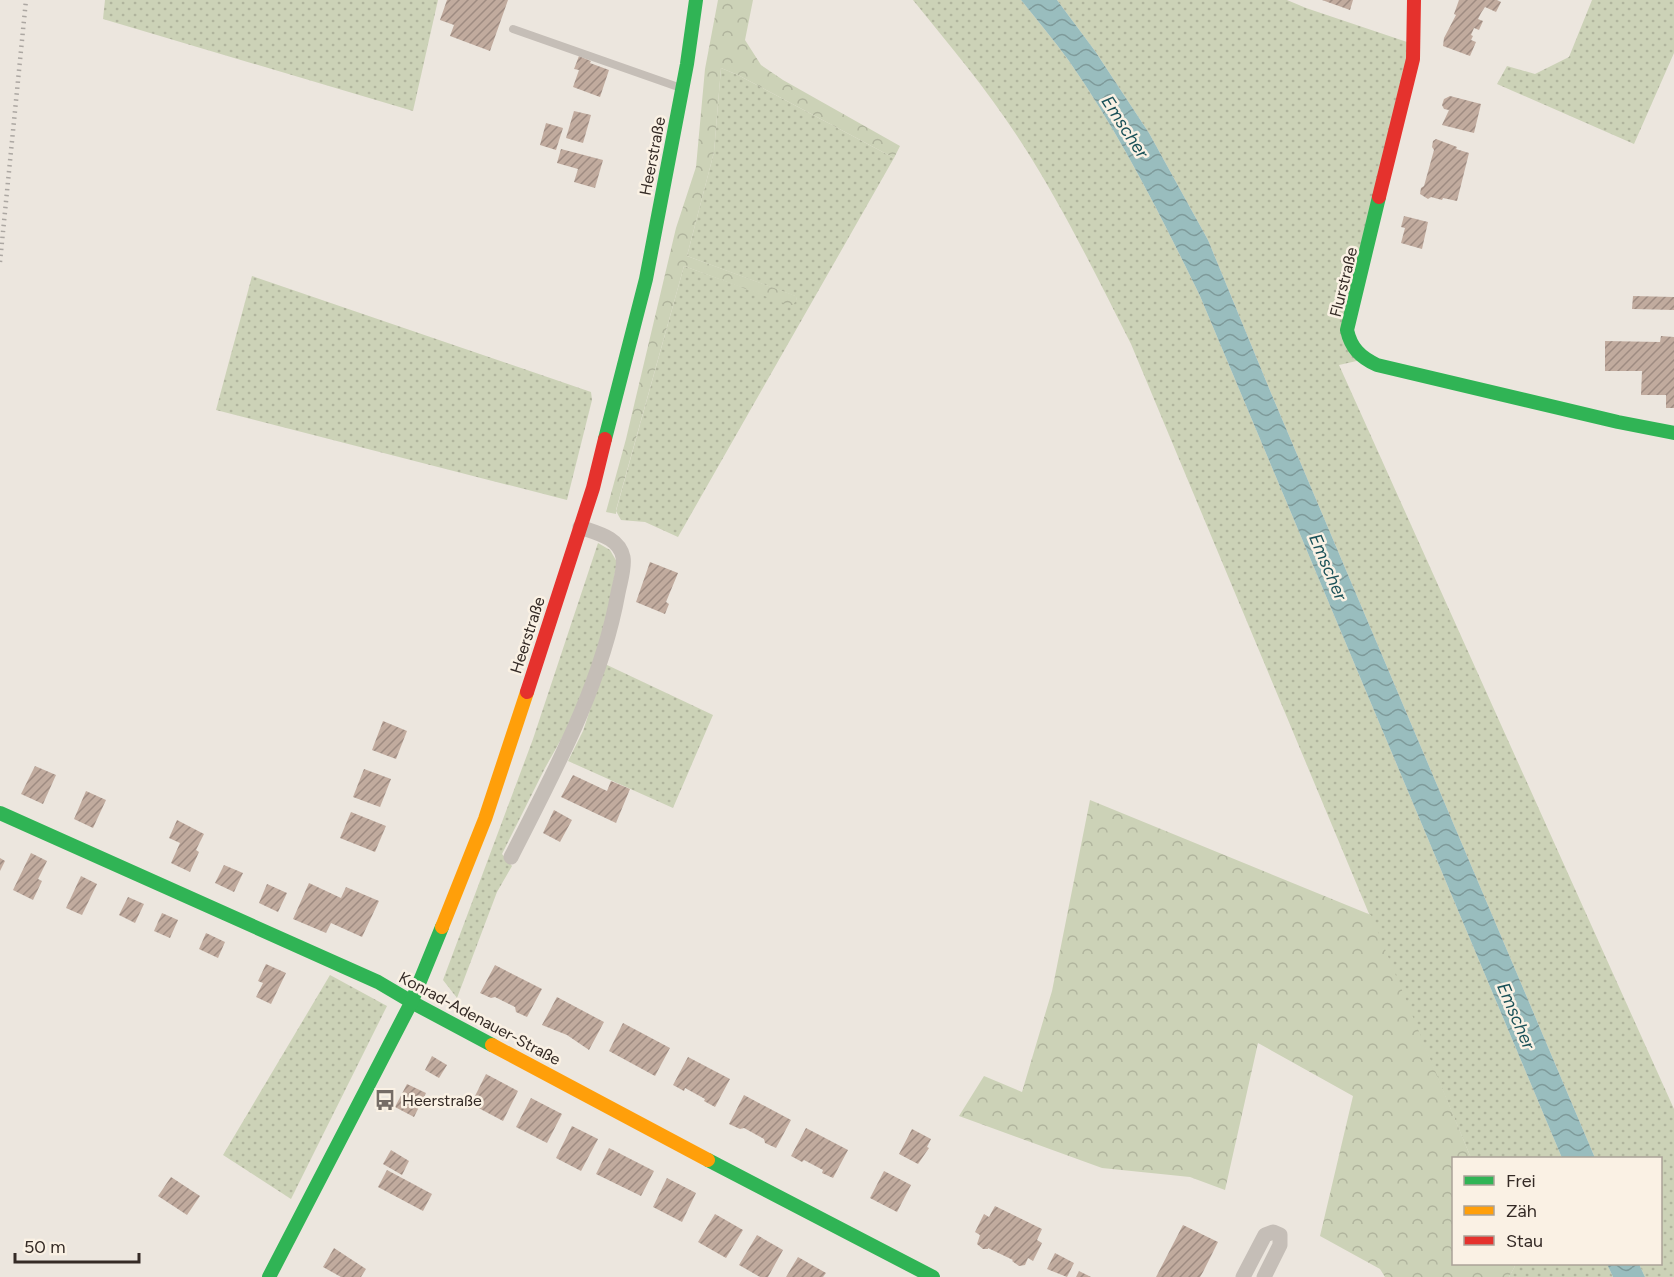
<svg xmlns="http://www.w3.org/2000/svg" width="1674" height="1277" font-family="Figtree,sans-serif">
<style>
.grass{fill:url(#grass-dots)}
.forest{fill:url(#forest-crowns)}
.water{fill:url(#water-waves)}
.building{fill:url(#building-hatch)}
.lines{fill:none;stroke-linecap:round;stroke-linejoin:round}
.lane{stroke:#c5beb7;stroke-width:8}
.street{stroke:#c5beb7;stroke-width:15}
.fast{stroke:#30b455;stroke-width:14}
.slow{stroke:#ff9f0a;stroke-width:14}
.jam{stroke:#e5322d;stroke-width:14}
.rail{stroke:#aca7a2;stroke-width:4.5;stroke-dasharray:1.5 4.5;stroke-linecap:butt}
.labels{text-anchor:middle;stroke-width:5;stroke-linejoin:round;paint-order:stroke}
.street-label{font-size:16px;fill:#352b26;stroke:#faf1e4}
.poi-label{font-size:16px;fill:#352b26;stroke:#faf1e4;text-anchor:start}
.water-label{font-size:18px;font-style:italic;fill:#1a5158;stroke:#faf1e4}
</style>
<defs>
<pattern id="grass-dots" width="8" height="8" patternUnits="userSpaceOnUse" patternTransform="scale(1.5)"><rect width="8" height="8" fill="#ccd2b7"/><path d="M2 2h.1M6 6h.1" fill="none" stroke="#b0b49d" stroke-width="1.8" stroke-linecap="round"/></pattern>
<pattern id="forest-crowns" width="20" height="18" patternUnits="userSpaceOnUse" patternTransform="scale(1.5)"><rect width="20" height="18" fill="#ccd2b7"/><path d="M2 6a3 3 0 1 1 6 0M12 15a3 3 0 1 1 6 0" fill="none" stroke="#b0b49d"/></pattern>
<pattern id="water-waves" width="16" height="10" patternUnits="userSpaceOnUse" patternTransform="scale(1.5)"><rect width="16" height="10" fill="#99bdbe"/><path d="M0 5q4-4 8 0t8 0" fill="none" stroke="#7e9a9a"/></pattern>
<pattern id="building-hatch" width="6" height="6" patternUnits="userSpaceOnUse" patternTransform="scale(1.5)"><rect width="6" height="6" fill="#c1ab9e"/><path d="M-1 1l2-2M0 6l6-6M5 7l2-2" fill="none" stroke="#9e8b81"/></pattern>
</defs>
<rect width="100%" height="100%" fill="#ece6de"/>
<g class="grass">
<polygon points="105,0 438,0 413,111 103,19"/>
<path d="M913,0H1021C1037,20 1054,40 1069,61C1120,134 1161,216 1200,296L1562,1158H1471L1131,344C1097,277 1064,209 1023,145C990,93 951,47 913,0Z"/>
<polygon points="1057,0 1287,0 1306,8 1410,43 1346,330 1361,360 1339,365 1674,1109 1674,1277 1645,1277 1639,1264 1660,1264 1660,1158 1595,1158 1271,393 1208,240 1149,133 1095,51"/>
<polygon points="1592,0 1674,0 1674,53 1634,144 1497,84 1507,66 1535,74 1569,57"/>
<polygon points="721,68 738,75 894,158 678,537 645,522 621,520 616,511 684,266 789,304 797,299 795,296 687,256 714,152"/>
<polygon points="252,276 591,392 592,400 567,500 216,410"/>
<polygon points="598,543 610,550 617,562 603,636 577,711 545,768 502,854 512,866 497,892 457,998 443,980 533,739"/>
<polygon points="605,664 713,715 673,808 568,761 583,731"/>
<polygon points="330,975 387,1006 291,1199 223,1155"/>
<polygon points="1514,1264 1607,1264 1613,1277 1509,1277 1515,1266"/>
</g>
<g class="forest">
<polygon points="718,0 753,0 745,40 761,65 783,80 900,146 894,158 738,75 721,68 714,152 687,256 796,296 797,299 793,305 789,305 684,266 616,510 616,514 606,512 626,439 676,228 696,167 705,69"/>
<polygon points="1090,800 1371,915 1471,1158 1454,1158 1454,1264 1514,1264 1515,1266 1509,1277 1385,1277 1380,1269 1320,1236 1353,1096 1258,1043 1225,1190 1190,1177 1102,1168 959,1116 984,1076 1022,1092 1052,991"/>
</g>
<g class="water">
<path d="M1021,0H1057L1095,51L1149,133L1208,240L1271,393L1595,1158H1562L1200,296C1161,216 1120,134 1069,61C1054,40 1037,20 1021,0Z"/>
<polygon points="1607,1264 1639,1264 1645,1277 1613,1277"/>
</g>
<g class="building">
<polygon points="447,0 508,0 490,51 450,36 454,25 440,20"/>
<polygon points="1322,0 1353,0 1350,10"/>
<polygon points="1459,0 1497,0 1501,2 1496,12 1485,7 1481,13 1478,19 1483,21 1479,30 1474,28 1471,35 1473,36 1471,40 1476,42 1470,56 1443,46 1444,38 1456,15 1454,14"/>
<polygon points="579,56 591,61 590,63 609,70 600,97 573,87 579,70 574,69"/>
<polygon points="1450,96 1481,104 1474,133 1442,125 1449,110 1444,109 1442,105 1444,99"/>
<polygon points="574,111 591,115 583,143 566,138"/>
<polygon points="546,123 563,128 556,150 540,145"/>
<polygon points="1436,139 1457,147 1456,149 1469,153 1457,201 1443,198 1442,200 1431,197 1428,199 1420,194 1421,188 1424,186 1434,150 1432,147 1433,141"/>
<polygon points="561,149 603,160 595,188 574,182 578,169 557,163"/>
<polygon points="1404,216 1428,222 1422,249 1401,243 1405,228 1401,227"/>
<polygon points="1633,296 1674,297 1674,310 1632,309"/>
<polygon points="1661,336 1674,337 1674,408 1666,408 1666,395 1641,395 1642,371 1605,371 1605,341 1660,342"/>
<polygon points="650,562 678,573 666,602 669,604 665,614 636,602"/>
<polygon points="383,721 407,731 396,759 372,750"/>
<polygon points="35,766 56,775 43,804 21,794"/>
<polygon points="364,769 391,779 380,807 353,797"/>
<polygon points="573,775 607,791 611,781 630,789 616,823 561,797"/>
<polygon points="86,791 106,800 93,828 74,819"/>
<polygon points="554,810 572,820 560,842 543,833"/>
<polygon points="351,812 386,826 375,852 340,838"/>
<polygon points="177,820 204,834 196,850 199,852 190,872 171,863 180,843 169,838"/>
<polygon points="31,853 47,861 38,879 42,881 33,900 13,890"/>
<polygon points="0,858 5,861 0,871"/>
<polygon points="224,865 243,873 234,892 215,883"/>
<polygon points="81,876 97,884 82,915 66,908"/>
<polygon points="309,883 341,898 346,887 379,901 362,937 331,923 326,933 293,919"/>
<polygon points="267,884 287,893 278,912 259,903"/>
<polygon points="128,897 144,904 135,923 119,915"/>
<polygon points="162,913 178,920 170,938 154,931"/>
<polygon points="206,933 225,942 218,958 199,949"/>
<polygon points="266,964 286,973 271,1004 256,997 263,983 258,981"/>
<polygon points="495,965 542,989 527,1017 516,1012 515,1007 495,997 491,998 480,993"/>
<polygon points="557,997 604,1022 589,1050 567,1035 542,1025"/>
<polygon points="623,1023 670,1048 655,1076 609,1051"/>
<polygon points="432,1056 447,1065 439,1078 425,1070"/>
<polygon points="688,1057 730,1079 715,1107 704,1101 705,1099 685,1088 684,1091 673,1085"/>
<polygon points="486,1074 518,1091 503,1121 471,1104"/>
<polygon points="407,1084 426,1093 414,1117 395,1107"/>
<polygon points="744,1095 791,1120 776,1148 765,1143 764,1139 744,1128 740,1129 729,1124"/>
<polygon points="531,1098 562,1114 547,1143 516,1127"/>
<polygon points="572,1126 598,1139 581,1171 556,1158"/>
<polygon points="806,1128 848,1150 833,1178 822,1173 823,1170 804,1160 802,1162 791,1156"/>
<polygon points="912,1129 931,1139 927,1147 929,1148 918,1164 899,1154"/>
<polygon points="609,1148 654,1171 641,1196 596,1174"/>
<polygon points="391,1150 409,1161 402,1175 383,1164"/>
<polygon points="387,1170 432,1194 423,1211 378,1187"/>
<polygon points="884,1171 911,1185 897,1212 870,1198"/>
<polygon points="171,1177 200,1196 187,1215 158,1196"/>
<polygon points="667,1178 696,1193 682,1222 653,1207"/>
<polygon points="995,1206 1042,1229 1037,1240 1042,1243 1033,1261 1028,1258 1025,1265 1019,1266 1012,1261 1013,1260 988,1248 988,1249 983,1249 977,1244 980,1235 975,1232 984,1214 989,1217"/>
<polygon points="715,1214 743,1230 726,1258 698,1242"/>
<polygon points="1183,1225 1218,1242 1203,1272 1200,1277 1156,1277"/>
<polygon points="757,1235 783,1250 768,1277 760,1277 739,1265"/>
<polygon points="334,1248 366,1269 361,1277 341,1277 323,1267"/>
<polygon points="1055,1253 1074,1263 1067,1277 1047,1269"/>
<polygon points="798,1257 826,1273 823,1277 786,1277"/>
<polygon points="1079,1271 1091,1277 1076,1277"/>
</g>
<g class="lines">
<polyline class="lane" points="513,29 681,88"/>
<g class="street">
<path d="M511,857C554,772 601,687 618,593C620,582 625,568 623,557C619,537 596,533 580,527"/>
<polyline points="1243,1277 1265,1235 1273,1232 1280,1235 1280,1245 1264,1277"/>
</g>
<g class="fast">
<path d="M1379,197L1347,330C1351,348 1360,357 1377,365L1618,422L1674,433"/>
<polyline points="605,439 646,279 687,64 696,0"/>
<polyline points="0,813 378,982 417,1005 492,1045"/>
<polyline points="708,1160 933,1277"/>
<polyline points="269,1277 411,1003 442,927"/>
</g>
<g class="slow">
<polyline points="442,927 485,819 527,692"/>
<polyline points="492,1045 708,1160"/>
</g>
<g class="jam">
<polyline points="1379,197 1413,59 1414,0"/>
<polyline points="527,692 593,488 605,439"/>
</g>
<polyline class="rail" points="0,262 26,0"/>
</g>
<defs>
<symbol id="bus-bare" viewBox="-9 -9 18 18"><path d="M-5-6H5V4H4V6H2V4H-2V6H-4V4H-5ZM-3.5-4V0h7V-4ZM-3.5 1.2v1.5H-2V1.2ZM2 1.2v1.5H3.5V1.2Z" fill="#756c66" stroke="#faf1e4" stroke-width="2.5" paint-order="stroke"/></symbol>
</defs>
<g fill-rule="evenodd">
<use href="#bus-bare" x="370" y="1085" width="30" height="30"/>
</g>
<g class="labels">
<g class="street-label">
<text transform="translate(652 156) rotate(-79)" y="6">Heerstraße</text>
<text transform="translate(1343 282) rotate(-76)" y="6">Flurstraße</text>
<text transform="translate(527 635) rotate(-72)" y="6">Heerstraße</text>
<text transform="translate(480 1018) rotate(28)" y="6">Konrad-Adenauer-Straße</text>
</g>
<g class="poi-label">
<text x="402" y="1106">Heerstraße</text>
</g>
<g class="water-label">
<text transform="translate(1125 127) rotate(57)" y="6">Emscher</text>
<text transform="translate(1328 567) rotate(67)" y="6">Emscher</text>
<text transform="translate(1516 1016) rotate(67)" y="6">Emscher</text>
</g>
</g>
<rect x="1452" y="1157" width="210" height="108" fill="#faf1e4" stroke="#aba298" stroke-width="1.5"/>
<rect x="1464" y="1176" width="30" height="9" fill="#30b455" stroke="#aba298" stroke-width="1.5"/>
<text x="1506" y="1187" font-size="18" fill="#352b26">Frei</text>
<rect x="1464" y="1206" width="30" height="9" fill="#ff9f0a" stroke="#aba298" stroke-width="1.5"/>
<text x="1506" y="1217" font-size="18" fill="#352b26">Zäh</text>
<rect x="1464" y="1236" width="30" height="9" fill="#e5322d" stroke="#aba298" stroke-width="1.5"/>
<text x="1506" y="1247" font-size="18" fill="#352b26">Stau</text>
<path d="M15 1253v9h124v-9" fill="none" stroke="#352b26" stroke-width="3"/>
<text x="24" y="1253" font-size="18" fill="#352b26" stroke="#faf1e4" stroke-width="4.5" paint-order="stroke">50 m</text>
</svg>
